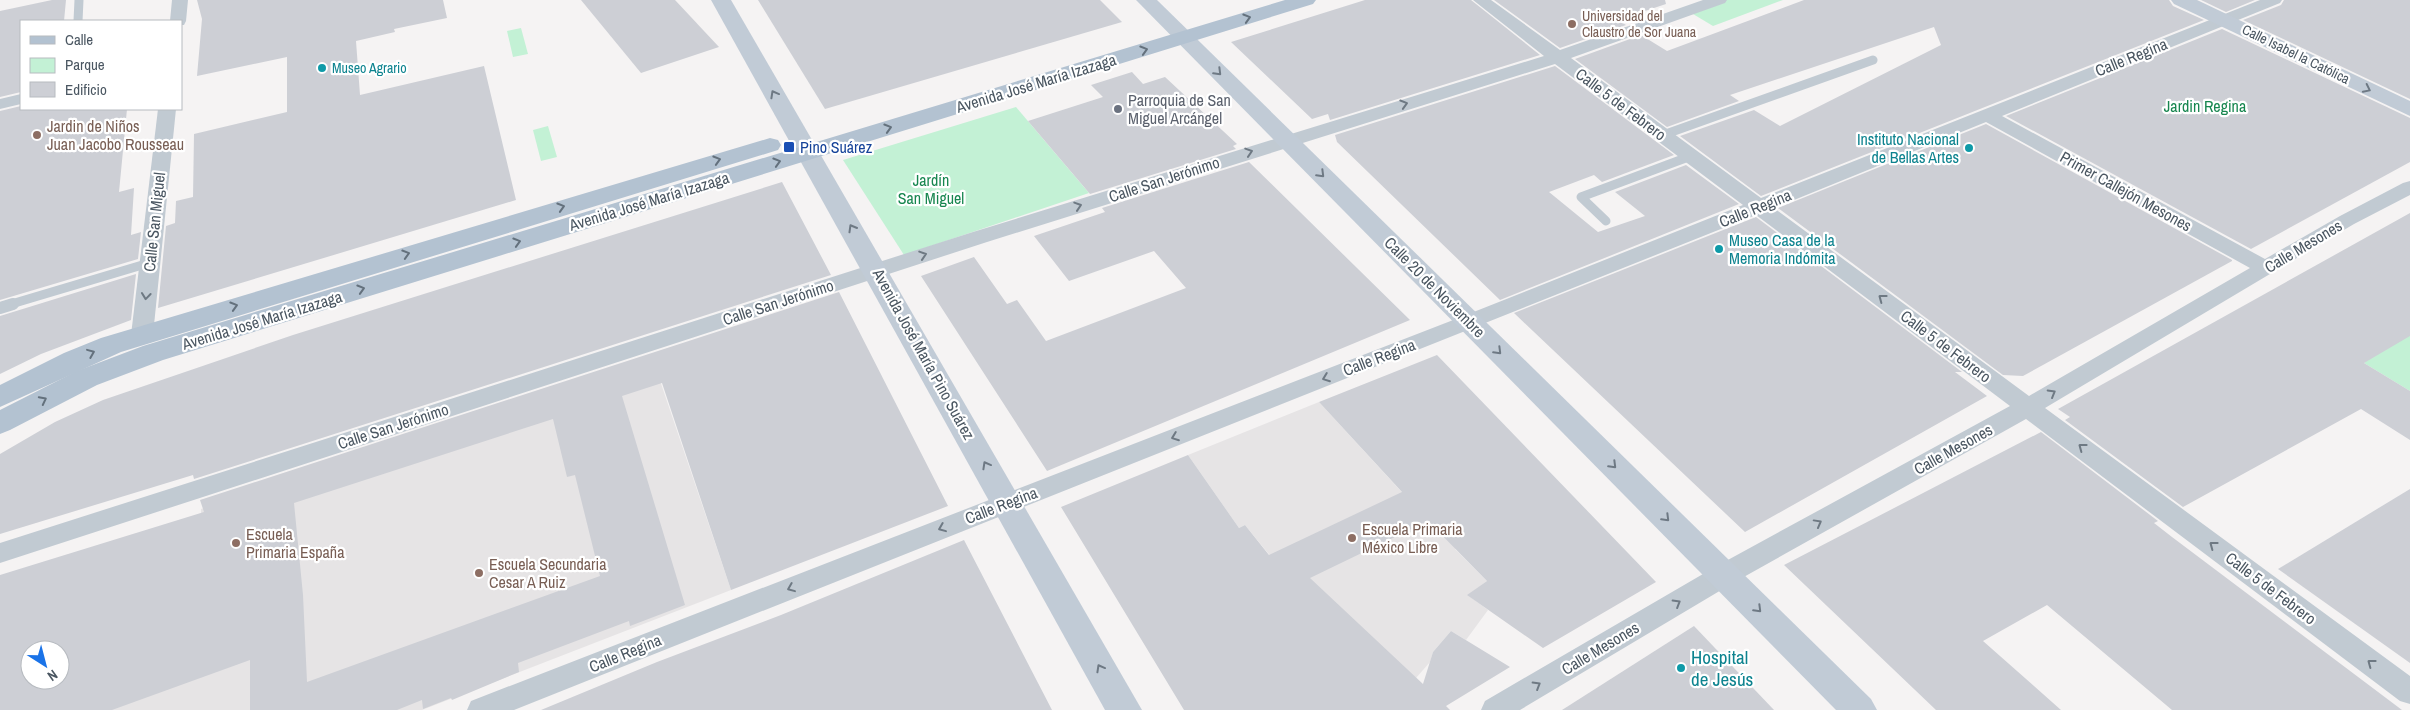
<svg xmlns="http://www.w3.org/2000/svg" width="2410" height="710" font-family="'Archivo Narrow',sans-serif">
<style>
.education{fill:#e6e4e5}
.green{fill:#c3f1d5}
.building{fill:#cdcfd5;fill-rule:evenodd}
.lines{fill:none;stroke-linecap:round;stroke-linejoin:round}
.lane-far1{stroke:#c1cad2;stroke-width:9}
.lane{stroke:#c1cad2;stroke-width:12}
.street{fill:#c1cad2;fill-rule:evenodd}
.secondary{fill:#c1cbd6;fill-rule:evenodd}
.primary{fill:#b3c2d1;fill-rule:evenodd}
.oneway{stroke:#64717d}
.oneway2{stroke:#6e7984}
.oneway3{stroke:#6e7983}
.education-dot{fill:#8d6e63;stroke:#fff;stroke-width:2}
.culture-dot{fill:#0f9aa8;stroke:#fff;stroke-width:2}
.worship-dot{fill:#6b7280;stroke:#fff;stroke-width:2}
.transit-dot{fill:#1a4fb4;stroke:#fff;stroke-width:2}
.labels{text-anchor:middle;stroke-width:4.5;stroke-linejoin:round;paint-order:stroke}
.far-education-label{font-size:14px;fill:#785e54;stroke:#fff;text-anchor:start}
.far-street-label{font-size:14px;fill:#4a5661;stroke:#fff}
.far-culture-label{font-size:14px;fill:#0d838f;stroke:#fff;text-anchor:start}
.street-label{font-size:16px;fill:#4a5661;stroke:#fff}
.worship-label{font-size:16px;fill:#5b616d;stroke:#fff;text-anchor:start}
.park-label{font-size:16px;fill:#17864f;stroke:#fff}
.education-label{font-size:16px;fill:#785e54;stroke:#fff;text-anchor:start}
.culture-label{font-size:16px;fill:#0d838f;stroke:#fff;text-anchor:end}
.transit-label{font-size:16px;fill:#164399;stroke:#fff;text-anchor:start}
.near-culture-label{font-size:19px;fill:#0d838f;stroke:#fff;text-anchor:start}
</style>
<rect width="100%" height="100%" fill="#f5f3f3"/>
<g class="education">
<polygon points="653,360 731,590 422,710 95,710 201,557 201,509"/>
<polygon points="1319,402 1398,488 1458,548 1455,549 1487,581 1468,595 1488,610 1466,640 1451,631 1433,652 1430,662 1416,678 1272,558 1245,525 1239,528 1188,455"/>
</g>
<g class="green">
<polygon points="1707,0 1783,0 1713,26 1683,8"/>
<polygon points="521,28 528,54 513,57 507,31"/>
<polygon points="1016,107 1089,193 904,255 843,160"/>
<polygon points="548,126 557,157 541,161 533,130"/>
<polygon points="2410,314 2410,391 2364,363"/>
</g>
<g class="building">
<polygon points="52,0 66,0 64,21 21,21 21,92 0,97 0,11"/>
<polygon points="197,0 443,0 447,18 394,29 395,32 356,41 360,95 484,66 516,200 158,308 166,226 175,223 176,201 193,197 194,134 287,112 287,57 197,76 202,19"/>
<polygon points="581,0 675,0 719,47 641,73"/>
<polygon points="758,0 1100,0 1122,22 825,109"/>
<polygon points="1365,0 1471,0 1540,55 1330,120 1328,114 1312,119 1231,42"/>
<polygon points="1494,0 1665,0 1666,4 1618,20 1626,25 1560,48"/>
<polygon points="1804,0 2169,0 2173,6 2204,20 1761,196 1680,136 1754,110 1780,126 1941,45 1934,27 1730,95 1739,101 1667,127 1575,59 1641,35 1667,51"/>
<polygon points="2201,0 2255,0 2226,12"/>
<polygon points="2284,0 2410,0 2410,99 2243,20 2281,5"/>
<polygon points="2222,29 2410,118 2410,162 2251,249 2006,116"/>
<polygon points="1555,66 1674,155 1602,182 1594,175 1549,192 1598,232 1645,216 1615,192 1686,165 1739,204 1500,300 1337,142 1335,135"/>
<polygon points="1132,72 1143,84 1165,77 1237,144 1233,146 1236,149 1090,194 1028,121 1103,97 1091,85"/>
<polygon points="21,106 21,109 127,109 119,192 134,188 131,235 141,232 138,259 0,300 0,111"/>
<polygon points="1986,124 2232,260 2232,261 2023,376 2003,375 1778,208"/>
<polygon points="1249,162 1410,320 1047,471 921,276 974,257 1007,304 1017,300 1046,341 1186,288 1154,251 1069,281 1034,236 1105,212 1102,208"/>
<polygon points="782,182 831,275 194,479 193,475 0,534 0,454 55,422 103,400 293,335"/>
<polygon points="2410,213 2410,336 2364,363 2410,391 2410,440 2361,409 2183,507 2065,420 2070,417 2058,409"/>
<polygon points="1756,217 1962,372 1955,372 1987,396 1745,532 1514,313"/>
<polygon points="136,274 131,320 41,354 0,374 0,316"/>
<path d="M839,292L948,506L731,590L662,383L622,396L685,605L630,626L629,621L518,663L519,672L452,700L451,698L423,709L422,700L397,710H250V660L112,710H0V575L204,512L200,500ZM553,419L567,477L575,475L600,576L307,682L303,595L294,503ZM30,650H60V680H30Z"/>
<polygon points="1437,355 1656,582 1543,648 1467,595 1487,581 1428,521 1310,578 1423,684 1433,652 1451,631 1510,667 1446,706 1450,710 1184,710 1061,507 1188,455 1239,528 1245,525 1269,555 1402,492 1319,402"/>
<polygon points="2041,432 2158,521 2154,523 2172,537 2402,710 2172,710 2047,605 1983,641 2061,710 1936,710 1784,565"/>
<polygon points="2410,489 2410,663 2278,569"/>
<polygon points="964,540 1052,710 541,710 657,662 781,615"/>
<polygon points="1694,626 1774,710 1562,710"/>
</g>
<g class="lines">
<g class="lane-far1">
<polyline points="78,21 79,0"/>
<polyline points="1663,135 1873,60"/>
<polyline points="1606,221 1581,197 1691,156"/>
<polyline points="8,305 149,263"/>
</g>
<polyline class="lane" points="0,308 13,304"/>
<g class="street">
<polygon points="172,0 188,0 186,21 184,25 181,25 181,21 170,21"/>
<path d="M1473,0H1491L1560,50L1703,0H1727L1725,3L1571,58L1761,198L2260,0H2282L2280,3L2002,116L2265,259L2340,216L2403,183L2410,181V195L2354,224L2045,408L2410,676V704L2400,701L2026,419L1733,583L1520,710H1481L1485,701L1715,567L2010,406L1756,215L514,710H467L471,701L1461,317L1743,205L1555,64L987,242L0,563V543L973,232L1544,56ZM1986,122L2250,268L2029,396L1774,208Z"/>
<polygon points="21,94 21,104 0,109 0,99"/>
<polygon points="158,109 176,109 153,335 150,340 142,343 134,340 131,335"/>
</g>
<g class="secondary">
<polygon points="711,0 731,0 1142,710 1105,710"/>
<polygon points="1136,0 1157,0 1871,699 1877,710 1836,710"/>
<polygon points="2171,0 2197,0 2410,101 2410,116 2174,4"/>
</g>
<g class="primary">
<polygon points="1285,0 1316,0 1313,4 163,360 97,385 10,430 0,434 0,410 77,371 143,346"/>
<polygon points="770,138 778,140 781,145 778,150 121,352 0,407 0,385 64,353 101,338"/>
</g>
</g>
<defs><path id="oneway-chevron" d="M-2-3.5L2.5 0L-2 3.5" fill="none" stroke-width="1.6" stroke-linecap="round" stroke-linejoin="round" transform="scale(1.25)"/></defs>
<g class="oneway">
<use href="#oneway-chevron" transform="translate(1247 18) rotate(-17)"/>
<use href="#oneway-chevron" transform="translate(1144 50) rotate(-17)"/>
<use href="#oneway-chevron" transform="translate(888 128) rotate(-17)"/>
<use href="#oneway-chevron" transform="translate(717 160) rotate(-17)"/>
<use href="#oneway-chevron" transform="translate(777 162) rotate(-17)"/>
<use href="#oneway-chevron" transform="translate(561 207) rotate(-17)"/>
<use href="#oneway-chevron" transform="translate(517 242) rotate(-17)"/>
<use href="#oneway-chevron" transform="translate(406 254) rotate(-17)"/>
<use href="#oneway-chevron" transform="translate(361 289) rotate(-17)"/>
<use href="#oneway-chevron" transform="translate(234 306) rotate(-17)"/>
<use href="#oneway-chevron" transform="translate(91 353) rotate(-22)"/>
<use href="#oneway-chevron" transform="translate(43 400) rotate(-27)"/>
</g>
<g class="oneway2">
<use href="#oneway-chevron" transform="translate(1218 72) rotate(45)"/>
<use href="#oneway-chevron" transform="translate(2367 89) rotate(26)"/>
<use href="#oneway-chevron" transform="translate(774 94) rotate(-119)"/>
<use href="#oneway-chevron" transform="translate(1321 174) rotate(45)"/>
<use href="#oneway-chevron" transform="translate(852 228) rotate(-120)"/>
<use href="#oneway-chevron" transform="translate(1498 351) rotate(45)"/>
<use href="#oneway-chevron" transform="translate(986 465) rotate(-119)"/>
<use href="#oneway-chevron" transform="translate(1613 465) rotate(45)"/>
<use href="#oneway-chevron" transform="translate(1666 518) rotate(45)"/>
<use href="#oneway-chevron" transform="translate(1758 609) rotate(45)"/>
<use href="#oneway-chevron" transform="translate(1100 668) rotate(-119)"/>
</g>
<g class="oneway3">
<use href="#oneway-chevron" transform="translate(1404 104) rotate(-17)"/>
<use href="#oneway-chevron" transform="translate(1249 152) rotate(-18)"/>
<use href="#oneway-chevron" transform="translate(1078 206) rotate(-18)"/>
<use href="#oneway-chevron" transform="translate(923 255) rotate(-18)"/>
<use href="#oneway-chevron" transform="translate(146 296) rotate(96)"/>
<use href="#oneway-chevron" transform="translate(1882 298) rotate(-143)"/>
<use href="#oneway-chevron" transform="translate(1326 378) rotate(159)"/>
<use href="#oneway-chevron" transform="translate(2052 393) rotate(-30)"/>
<use href="#oneway-chevron" transform="translate(1175 437) rotate(159)"/>
<use href="#oneway-chevron" transform="translate(2082 447) rotate(-143)"/>
<use href="#oneway-chevron" transform="translate(1818 523) rotate(-29)"/>
<use href="#oneway-chevron" transform="translate(942 528) rotate(158)"/>
<use href="#oneway-chevron" transform="translate(2213 545) rotate(-143)"/>
<use href="#oneway-chevron" transform="translate(791 588) rotate(158)"/>
<use href="#oneway-chevron" transform="translate(1677 603) rotate(-31)"/>
<use href="#oneway-chevron" transform="translate(2371 663) rotate(-143)"/>
<use href="#oneway-chevron" transform="translate(1537 685) rotate(-31)"/>
</g>
<g class="education-dot">
<circle cx="1572" cy="24" r="5"/>
<circle cx="37" cy="135" r="5"/>
<circle cx="1352" cy="538" r="5"/>
<circle cx="236" cy="543" r="5"/>
<circle cx="479" cy="573" r="5"/>
</g>
<g class="culture-dot">
<circle cx="322" cy="68" r="5"/>
<circle cx="1969" cy="148" r="5"/>
<circle cx="1719" cy="249" r="5"/>
<circle cx="1681" cy="668" r="5"/>
</g>
<circle class="worship-dot" cx="1118" cy="109" r="5"/>
<rect class="transit-dot" x="783" y="141" width="12" height="12" rx="2.5"/>
<g class="labels">
<g class="far-education-label">
<text x="1582" y="21">Universidad del<tspan x="1582" dy="16">Claustro de Sor Juana</tspan></text>
</g>
<g class="far-street-label">
<text transform="translate(2296 54) rotate(26)" y="5">Calle Isabel la Católica</text>
</g>
<g class="far-culture-label">
<text x="332" y="73">Museo Agrario</text>
</g>
<g class="street-label">
<text transform="translate(2131 57) rotate(-22)" y="6">Calle Regina</text>
<text transform="translate(1036 83) rotate(-17)" y="6">Avenida José María Izazaga</text>
<text transform="translate(1621 104) rotate(37)" y="6">Calle 5 de Febrero</text>
<text transform="translate(1164 179) rotate(-18)" y="6">Calle San Jerónimo</text>
<text transform="translate(2126 191) rotate(29)" y="6">Primer Callejón Mesones</text>
<text transform="translate(649 201) rotate(-17)" y="6">Avenida José María Izazaga</text>
<text transform="translate(1755 208) rotate(-22)" y="6">Calle Regina</text>
<text transform="translate(154 222) rotate(-84)" y="6">Calle San Miguel</text>
<text transform="translate(2303 246) rotate(-31)" y="6">Calle Mesones</text>
<text transform="translate(1435 287) rotate(45)" y="6">Calle 20 de Noviembre</text>
<text transform="translate(778 302) rotate(-18)" y="6">Calle San Jerónimo</text>
<text transform="translate(262 320) rotate(-17)" y="6">Avenida José María Izazaga</text>
<text transform="translate(1946 346) rotate(37)" y="6">Calle 5 de Febrero</text>
<text transform="translate(924 354) rotate(61)" y="6">Avenida José María Pino Suárez</text>
<text transform="translate(1379 357) rotate(-21)" y="6">Calle Regina</text>
<text transform="translate(393 426) rotate(-18)" y="6">Calle San Jerónimo</text>
<text transform="translate(1953 449) rotate(-29)" y="6">Calle Mesones</text>
<text transform="translate(1001 505) rotate(-21)" y="6">Calle Regina</text>
<text transform="translate(2271 588) rotate(37)" y="6">Calle 5 de Febrero</text>
<text transform="translate(1600 648) rotate(-31)" y="6">Calle Mesones</text>
<text transform="translate(625 653) rotate(-22)" y="6">Calle Regina</text>
</g>
<g class="worship-label">
<text x="1128" y="106">Parroquia de San<tspan x="1128" dy="18">Miguel Arcángel</tspan></text>
</g>
<g class="park-label">
<text x="2205" y="112">Jardin Regina</text>
<text x="931" y="186">Jardín<tspan x="931" dy="18">San Miguel</tspan></text>
</g>
<g class="education-label">
<text x="47" y="132">Jardin de Niños<tspan x="47" dy="18">Juan Jacobo Rousseau</tspan></text>
<text x="1362" y="535">Escuela Primaria<tspan x="1362" dy="18">México Libre</tspan></text>
<text x="246" y="540">Escuela<tspan x="246" dy="18">Primaria España</tspan></text>
<text x="489" y="570">Escuela Secundaria<tspan x="489" dy="18">Cesar A Ruiz</tspan></text>
</g>
<g class="culture-label">
<text x="1959" y="145">Instituto Nacional<tspan x="1959" dy="18">de Bellas Artes</tspan></text>
<text x="1729" y="246" text-anchor="start">Museo Casa de la<tspan x="1729" dy="18">Memoria Indómita</tspan></text>
</g>
<g class="transit-label">
<text x="800" y="153">Pino Suárez</text>
</g>
<g class="near-culture-label">
<text x="1691" y="664">Hospital<tspan x="1691" dy="22">de Jesús</tspan></text>
</g>
</g>
<rect x="20" y="20" width="162" height="90" fill="#ffffff" stroke="#b7bbc0"/>
<rect x="30" y="36" width="25" height="8" fill="#b3c2d1" stroke="#b7bbc0"/>
<text x="65" y="45" font-size="15" fill="#4a5661">Calle</text>
<rect x="30" y="58" width="25" height="15" fill="#c3f1d5" stroke="#b7bbc0"/>
<text x="65" y="70" font-size="15" fill="#4a5661">Parque</text>
<rect x="30" y="82" width="25" height="15" fill="#cdcfd5" stroke="#b7bbc0"/>
<text x="65" y="95" font-size="15" fill="#4a5661">Edificio</text>
<g transform="translate(45 665) rotate(144)"><circle r="24" fill="#ffffff" stroke="#b7bbc0"/>
<path d="M0-4L9 19L0 12L-9 19Z" fill="#1a73e8"/>
<text y="-8" font-size="14" font-weight="bold" text-anchor="middle" fill="#4a5661">N</text>
</g>
</svg>
